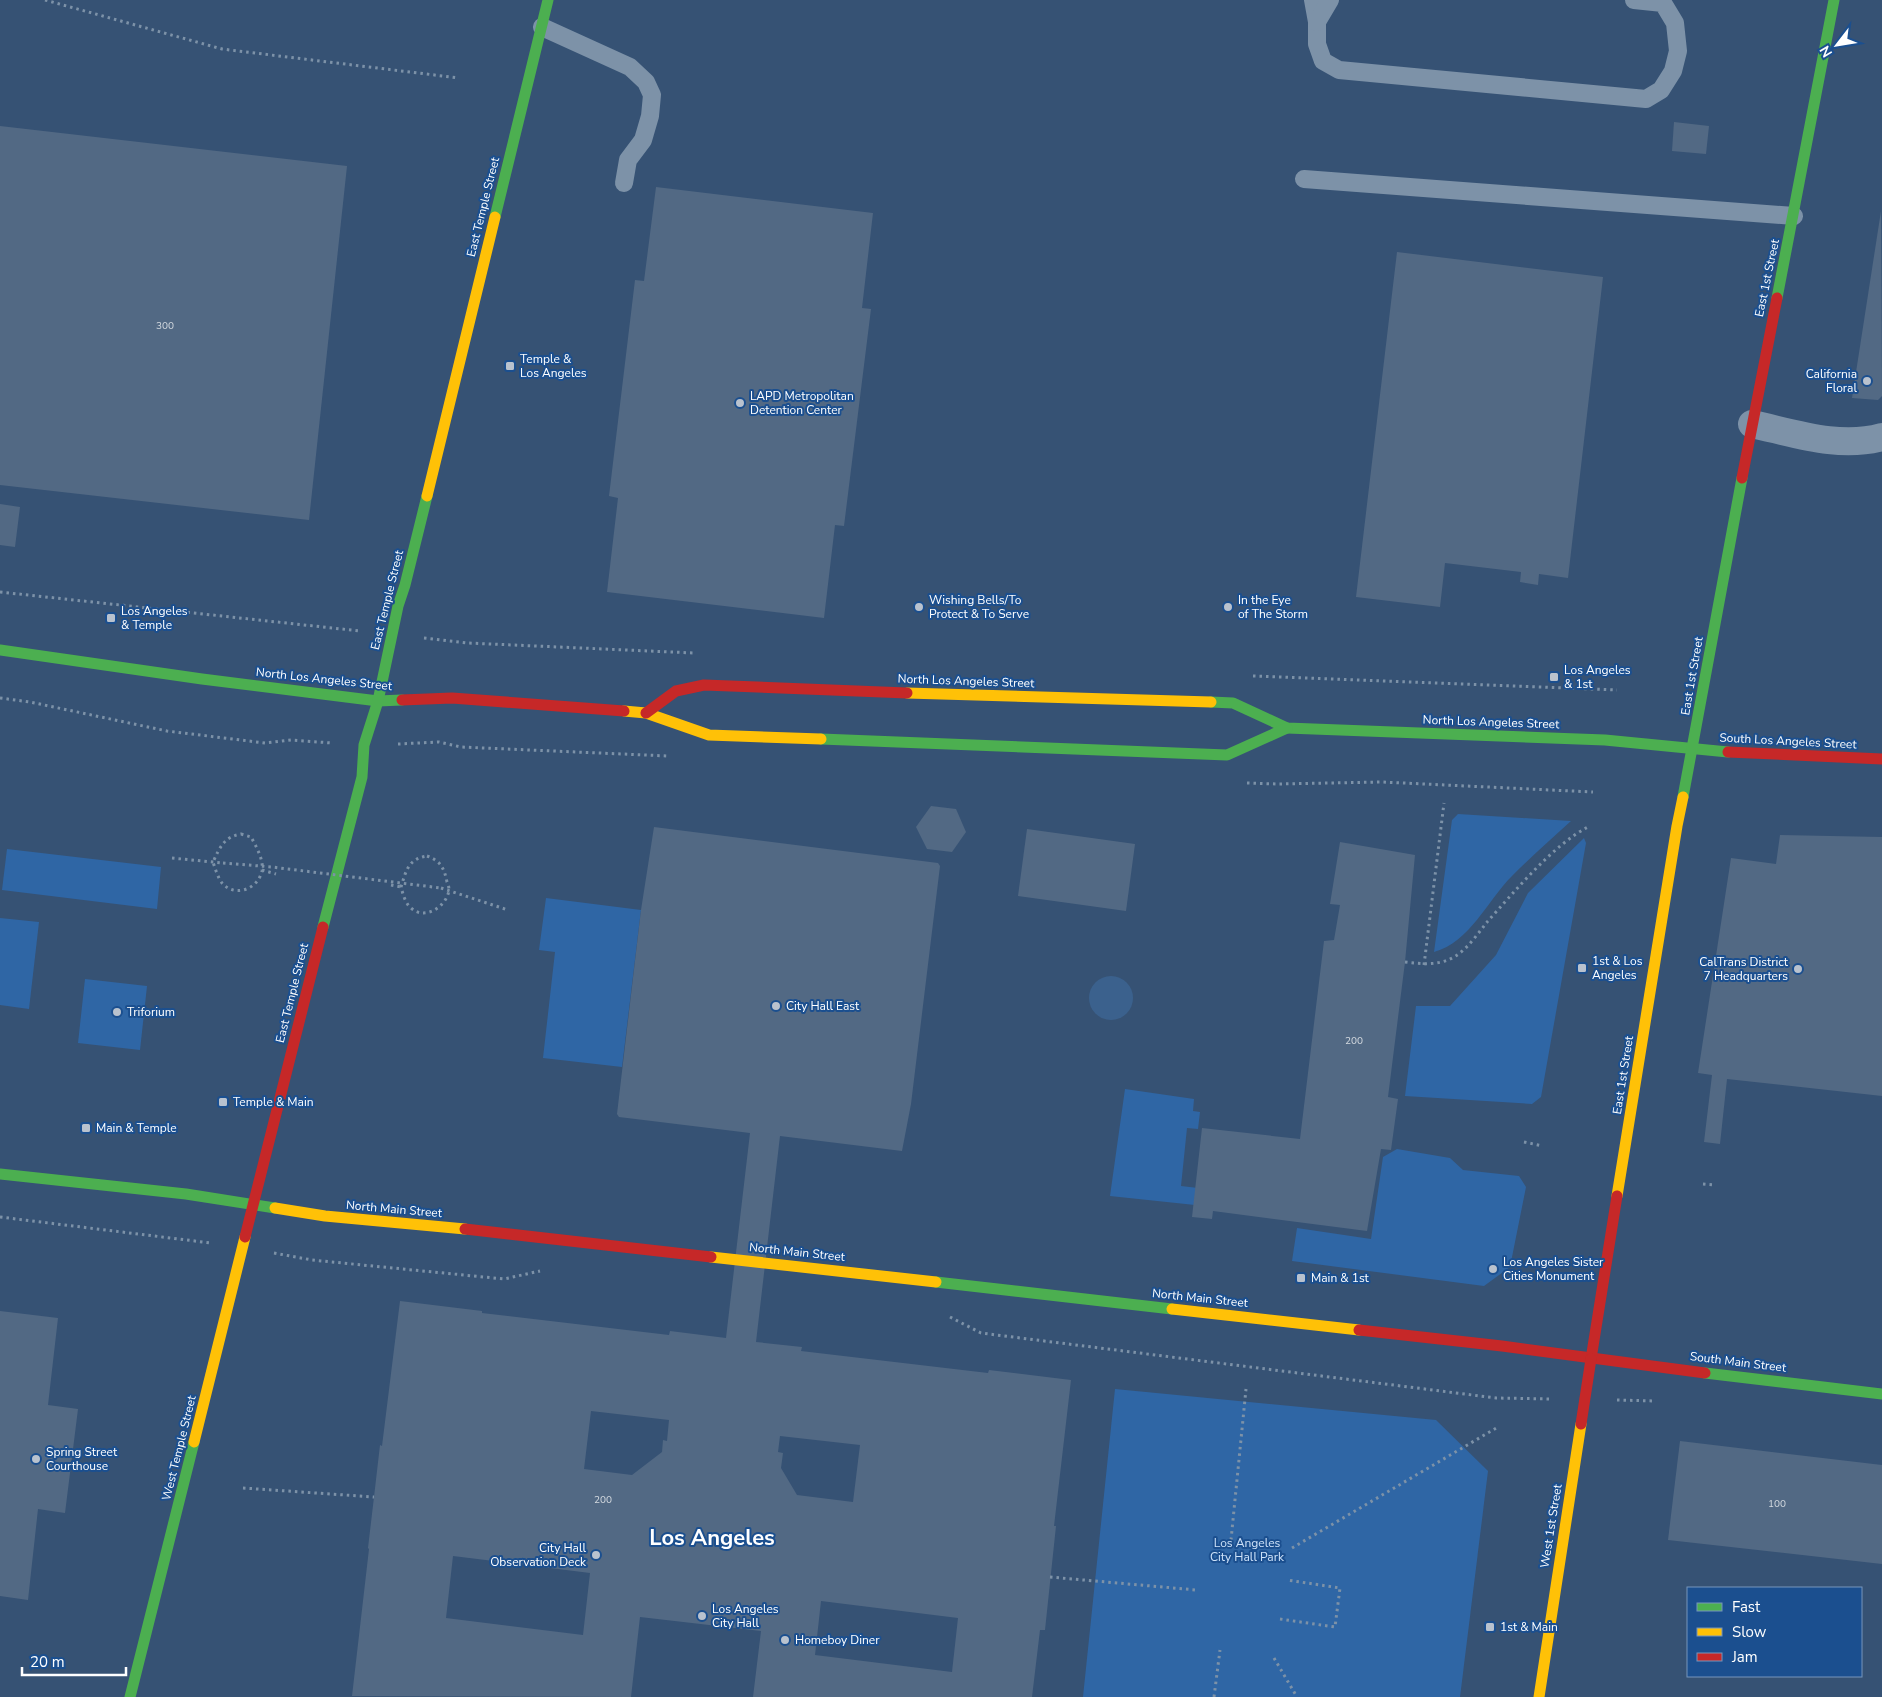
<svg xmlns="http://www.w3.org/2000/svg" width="1882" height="1697" font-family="'Nunito Sans',sans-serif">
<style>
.green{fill:#2f66a5}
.water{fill:#3b618d}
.building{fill:#526984;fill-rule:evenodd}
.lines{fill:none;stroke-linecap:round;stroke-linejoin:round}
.path{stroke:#7d92a8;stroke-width:3;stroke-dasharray:2.5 4;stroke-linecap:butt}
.lane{stroke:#7d92a8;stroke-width:18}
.street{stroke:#7d92a8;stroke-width:28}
.fast{stroke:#4caf50;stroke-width:11}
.slow{stroke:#ffc107;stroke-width:11}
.jam{stroke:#c62828;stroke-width:11}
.path-bridge{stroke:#7d92a8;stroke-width:3;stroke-dasharray:2.5 4;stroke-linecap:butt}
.poi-dot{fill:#b9c2ce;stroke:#1b4f8f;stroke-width:2}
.labels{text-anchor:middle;stroke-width:4;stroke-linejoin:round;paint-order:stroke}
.number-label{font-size:10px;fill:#d4dae0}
.street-label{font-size:12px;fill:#fff;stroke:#1b4f8f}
.poi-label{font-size:12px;fill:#fff;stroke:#1b4f8f;text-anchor:start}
.park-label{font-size:12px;fill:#cfe3fa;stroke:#1b4f8f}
.town-label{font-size:22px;font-weight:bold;fill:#fff;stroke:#1b4f8f}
</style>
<rect width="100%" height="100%" fill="#365274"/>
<g class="green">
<path d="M1458,814L1571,821C1551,839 1531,857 1512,876C1487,901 1470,942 1434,952L1452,820Z"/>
<polygon points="1584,838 1586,843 1541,1097 1532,1104 1405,1096 1416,1006 1450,1006 1496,955 1528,893"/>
<polygon points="7,849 161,867 157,909 2,890"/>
<polygon points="546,898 641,910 622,1067 543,1058 555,952 539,950"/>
<polygon points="0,918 39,922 29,1009 0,1005"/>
<polygon points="85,979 147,986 140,1050 78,1043"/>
<polygon points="1125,1089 1194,1099 1193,1111 1200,1112 1198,1129 1187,1128 1181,1186 1198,1188 1195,1205 1110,1196"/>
<polygon points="1397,1149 1450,1158 1463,1170 1519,1176 1526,1187 1510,1267 1484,1286 1292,1261 1297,1228 1371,1239 1383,1157"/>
<polygon points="1115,1389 1436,1420 1488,1471 1460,1697 1083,1697"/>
</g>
<circle class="water" cx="1111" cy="998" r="22"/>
<g class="building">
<polygon points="1674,122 1709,126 1706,154 1672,151"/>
<polygon points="0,126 347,166 309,520 0,485"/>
<polygon points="656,187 873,213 862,308 871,309 844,526 835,525 824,618 607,592 618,498 609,496 635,280 644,281"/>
<polygon points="1881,211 1882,396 1878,400 1852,398"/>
<polygon points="1397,252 1603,277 1568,578 1539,574 1538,585 1520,582 1521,572 1445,563 1440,607 1356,597"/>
<polygon points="0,504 20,507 15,547 0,545"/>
<polygon points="931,806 956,809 966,832 952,852 927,849 916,827"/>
<path d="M654,827L938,863L940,866L911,1104L902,1151L780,1136L756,1342L802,1347L801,1351L988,1373L989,1370L1071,1380L1054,1526H1056L1045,1630H1040L1032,1697H753L761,1631L640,1617L631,1697L352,1696L369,1549L368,1548L374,1497L380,1445L382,1446L400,1301L482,1311V1313L669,1335L670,1331L726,1338L750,1133L619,1117L617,1114L641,910ZM591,1411L669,1420L667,1441L663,1440L662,1452L632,1475L584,1469ZM780,1436L860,1445L853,1502L797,1495L781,1468L783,1453L778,1452ZM453,1556L590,1573L583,1635L446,1618ZM821,1601L958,1618L952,1672L815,1655Z"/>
<polygon points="1027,829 1135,844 1126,911 1018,896"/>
<polygon points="1780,835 1882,837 1882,1096 1727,1079 1720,1144 1704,1142 1712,1075 1698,1073 1731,858 1776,864"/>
<polygon points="1340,842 1415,855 1405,962 1388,1097 1398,1099 1391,1150 1381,1149 1367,1231 1213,1211 1212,1219 1192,1217 1202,1128 1300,1139 1324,941 1334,940 1340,905 1330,904"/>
<polygon points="0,1311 58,1318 48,1405 78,1409 65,1513 38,1509 28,1600 0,1596"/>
<polygon points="1680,1441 1882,1465 1882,1564 1668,1540"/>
</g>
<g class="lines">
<g class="path">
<polyline points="45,0 222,49 459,78"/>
<polyline points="0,592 360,631"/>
<polyline points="424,638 468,643 694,653"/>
<polyline points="1253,676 1617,690"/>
<polyline points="0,698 30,702 167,731 265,743 291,740 332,743"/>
<polyline points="398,744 439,742 461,747 668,756"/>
<polyline points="1247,783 1278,784 1382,782 1593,792"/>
<path d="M241,834L251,837C256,846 264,860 262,871C258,889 235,898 222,883C218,878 215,868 213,862C220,847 224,837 241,834Z"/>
<path d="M427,856C441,861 444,868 447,882C448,884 449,887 449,890C447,906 425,921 411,908C405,903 403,894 401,887C406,871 408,859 427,856Z"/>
<polyline points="172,858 223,863"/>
<polyline points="262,870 276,874"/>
<polyline points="391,885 401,887"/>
<polyline points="441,888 508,910"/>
<path d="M1405,962C1422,964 1438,966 1454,957C1468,949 1478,933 1488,921C1515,891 1553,845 1588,827"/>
<polyline points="1424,965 1444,803"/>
<polyline points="1524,1142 1543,1146"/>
<polyline points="1703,1184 1715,1185"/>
<polyline points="0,1217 211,1243"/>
<polyline points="274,1253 312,1260 504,1279 540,1271"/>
<polyline points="950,1317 981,1333 1496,1398 1553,1399"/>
<polyline points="1617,1400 1655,1401"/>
<polyline points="243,1488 374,1497"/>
<polyline points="1231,1540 1246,1389"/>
<polyline points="1292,1548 1498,1427"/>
<polyline points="1050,1577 1196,1590"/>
<polyline points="1280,1619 1335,1627 1340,1588 1287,1580"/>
<polyline points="1274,1658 1297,1697"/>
<polyline points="1214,1697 1220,1650"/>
</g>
<g class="lane">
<polyline points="1313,0 1317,22 1317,44 1323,61 1339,70 1646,99 1661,90 1673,71 1678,51 1675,23 1663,3 1634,0"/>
<polyline points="1317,22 1330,0"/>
<polyline points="542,27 630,67 646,82 652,95 650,116 643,140 628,160 624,183"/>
<polyline points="1304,179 1794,216"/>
</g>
<path class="street" d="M1752,424C1794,433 1839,449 1882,437"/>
<g class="fast">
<polyline points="495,217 548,0"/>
<polyline points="1777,298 1834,0"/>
<polyline points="0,650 202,679 378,701 402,700"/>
<polyline points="1211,702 1233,703 1287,728 1605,740 1728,752"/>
<polyline points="821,739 1227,755 1287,728"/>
<polyline points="1683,797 1742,478"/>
<polyline points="323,927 362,777 364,745 378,701 398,606 405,585 427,496"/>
<polyline points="0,1174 186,1194 275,1208"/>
<polyline points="936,1282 1172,1309"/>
<polyline points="1705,1373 1882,1394"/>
<polyline points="130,1697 194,1442"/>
</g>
<g class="slow">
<polyline points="427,496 495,217"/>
<polyline points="907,693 1211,702"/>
<polyline points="624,711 646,713 709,735 821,739"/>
<polyline points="1617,1196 1677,826 1683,797"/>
<polyline points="275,1208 325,1216 465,1229"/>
<polyline points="711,1257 936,1282"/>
<polyline points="1172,1309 1359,1330"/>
<polyline points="194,1442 245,1237"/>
<polyline points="1539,1697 1581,1424"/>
</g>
<g class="jam">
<polyline points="1742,478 1777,298"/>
<polyline points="402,700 452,698 624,711"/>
<polyline points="646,713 676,691 704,685 907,693"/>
<polyline points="1728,752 1882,759"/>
<polyline points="465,1229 711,1257"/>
<polyline points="245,1237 323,927"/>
<polyline points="1359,1330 1502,1346 1705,1373"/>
<polyline points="1591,1359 1617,1196"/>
<polyline points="1581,1424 1591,1359"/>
</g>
<polyline class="path-bridge" points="223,863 272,867 441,888"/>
</g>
<g class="poi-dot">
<rect x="505" y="361" width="10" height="10" rx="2.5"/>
<circle cx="1867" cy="381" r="5"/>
<circle cx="740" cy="403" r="5"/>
<circle cx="919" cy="607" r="5"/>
<circle cx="1228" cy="607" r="5"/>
<rect x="106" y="613" width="10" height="10" rx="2.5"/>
<rect x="1549" y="672" width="10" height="10" rx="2.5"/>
<rect x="1577" y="963" width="10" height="10" rx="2.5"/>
<circle cx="1798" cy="969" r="5"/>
<circle cx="776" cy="1006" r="5"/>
<circle cx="117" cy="1012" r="5"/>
<rect x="218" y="1097" width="10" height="10" rx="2.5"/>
<rect x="81" y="1123" width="10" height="10" rx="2.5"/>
<circle cx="1493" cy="1269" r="5"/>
<rect x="1296" y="1273" width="10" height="10" rx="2.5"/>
<circle cx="36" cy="1459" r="5"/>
<circle cx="596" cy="1555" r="5"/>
<circle cx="702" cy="1616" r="5"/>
<rect x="1485" y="1622" width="10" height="10" rx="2.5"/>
<circle cx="785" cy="1640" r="5"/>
</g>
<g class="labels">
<g class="number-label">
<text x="165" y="329">300</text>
<text x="1354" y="1044">200</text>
<text x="603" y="1503">200</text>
<text x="1777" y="1507">100</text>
</g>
<g class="street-label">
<text transform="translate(483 207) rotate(-76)" y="4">East Temple Street</text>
<text transform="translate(1767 278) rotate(-78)" y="4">East 1st Street</text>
<text transform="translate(387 600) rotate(-76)" y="4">East Temple Street</text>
<text transform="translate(1692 676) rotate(-80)" y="4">East 1st Street</text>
<text transform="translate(324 679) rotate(6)" y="4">North Los Angeles Street</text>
<text transform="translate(966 681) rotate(2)" y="4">North Los Angeles Street</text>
<text transform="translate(1491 722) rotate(2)" y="4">North Los Angeles Street</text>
<text transform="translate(1788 741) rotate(3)" y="4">South Los Angeles Street</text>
<text transform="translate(292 993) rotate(-76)" y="4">East Temple Street</text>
<text transform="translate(1623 1075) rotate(-81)" y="4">East 1st Street</text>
<text transform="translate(394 1209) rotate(5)" y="4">North Main Street</text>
<text transform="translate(797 1252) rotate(6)" y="4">North Main Street</text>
<text transform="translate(1200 1298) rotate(6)" y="4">North Main Street</text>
<text transform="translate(1738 1362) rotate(7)" y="4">South Main Street</text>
<text transform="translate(179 1448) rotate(-76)" y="4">West Temple Street</text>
<text transform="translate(1551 1526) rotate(-81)" y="4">West 1st Street</text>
</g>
<g class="poi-label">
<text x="520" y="363">Temple &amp;<tspan x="520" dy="14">Los Angeles</tspan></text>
<text x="1857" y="378" text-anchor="end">California<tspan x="1857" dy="14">Floral</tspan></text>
<text x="750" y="400">LAPD Metropolitan<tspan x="750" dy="14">Detention Center</tspan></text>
<text x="929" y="604">Wishing Bells/To<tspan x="929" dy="14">Protect &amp; To Serve</tspan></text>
<text x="1238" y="604">In the Eye<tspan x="1238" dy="14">of The Storm</tspan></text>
<text x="121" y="615">Los Angeles<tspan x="121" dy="14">&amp; Temple</tspan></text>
<text x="1564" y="674">Los Angeles<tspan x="1564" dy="14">&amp; 1st</tspan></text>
<text x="1592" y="965">1st &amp; Los<tspan x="1592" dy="14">Angeles</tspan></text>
<text x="1788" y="966" text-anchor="end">CalTrans District<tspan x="1788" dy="14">7 Headquarters</tspan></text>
<text x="786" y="1010">City Hall East</text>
<text x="127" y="1016">Triforium</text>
<text x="233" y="1106">Temple &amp; Main</text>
<text x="96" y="1132">Main &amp; Temple</text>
<text x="1503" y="1266">Los Angeles Sister<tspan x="1503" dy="14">Cities Monument</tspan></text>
<text x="1311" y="1282">Main &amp; 1st</text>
<text x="46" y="1456">Spring Street<tspan x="46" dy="14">Courthouse</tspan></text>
<text x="586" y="1552" text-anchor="end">City Hall<tspan x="586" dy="14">Observation Deck</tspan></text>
<text x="712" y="1613">Los Angeles<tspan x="712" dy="14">City Hall</tspan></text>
<text x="1500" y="1631">1st &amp; Main</text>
<text x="795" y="1644">Homeboy Diner</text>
</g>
<g class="park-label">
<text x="1247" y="1547">Los Angeles<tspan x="1247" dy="14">City Hall Park</tspan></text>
</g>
<g class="town-label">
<text x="712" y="1545">Los Angeles</text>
</g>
</g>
<rect x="1687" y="1587" width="175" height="90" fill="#1b4f8f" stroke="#7695bc"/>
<rect x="1697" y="1603" width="25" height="8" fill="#4caf50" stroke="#7695bc"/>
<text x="1732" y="1612" font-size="15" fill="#ffffff">Fast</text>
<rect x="1697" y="1628" width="25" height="8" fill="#ffc107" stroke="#7695bc"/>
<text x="1732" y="1637" font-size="15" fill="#ffffff">Slow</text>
<rect x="1697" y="1653" width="25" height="8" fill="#c62828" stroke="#7695bc"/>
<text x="1732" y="1662" font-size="15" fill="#ffffff">Jam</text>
<g transform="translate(1837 45) rotate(239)" stroke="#1b4f8f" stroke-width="4" paint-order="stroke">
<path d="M0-4L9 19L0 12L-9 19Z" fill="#ffffff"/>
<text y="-8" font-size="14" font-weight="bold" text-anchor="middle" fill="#ffffff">N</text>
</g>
<path d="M22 1667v8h104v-8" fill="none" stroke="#ffffff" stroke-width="2.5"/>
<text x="30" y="1667" font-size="15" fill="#ffffff" stroke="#1b4f8f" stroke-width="4" paint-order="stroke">20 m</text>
</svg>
